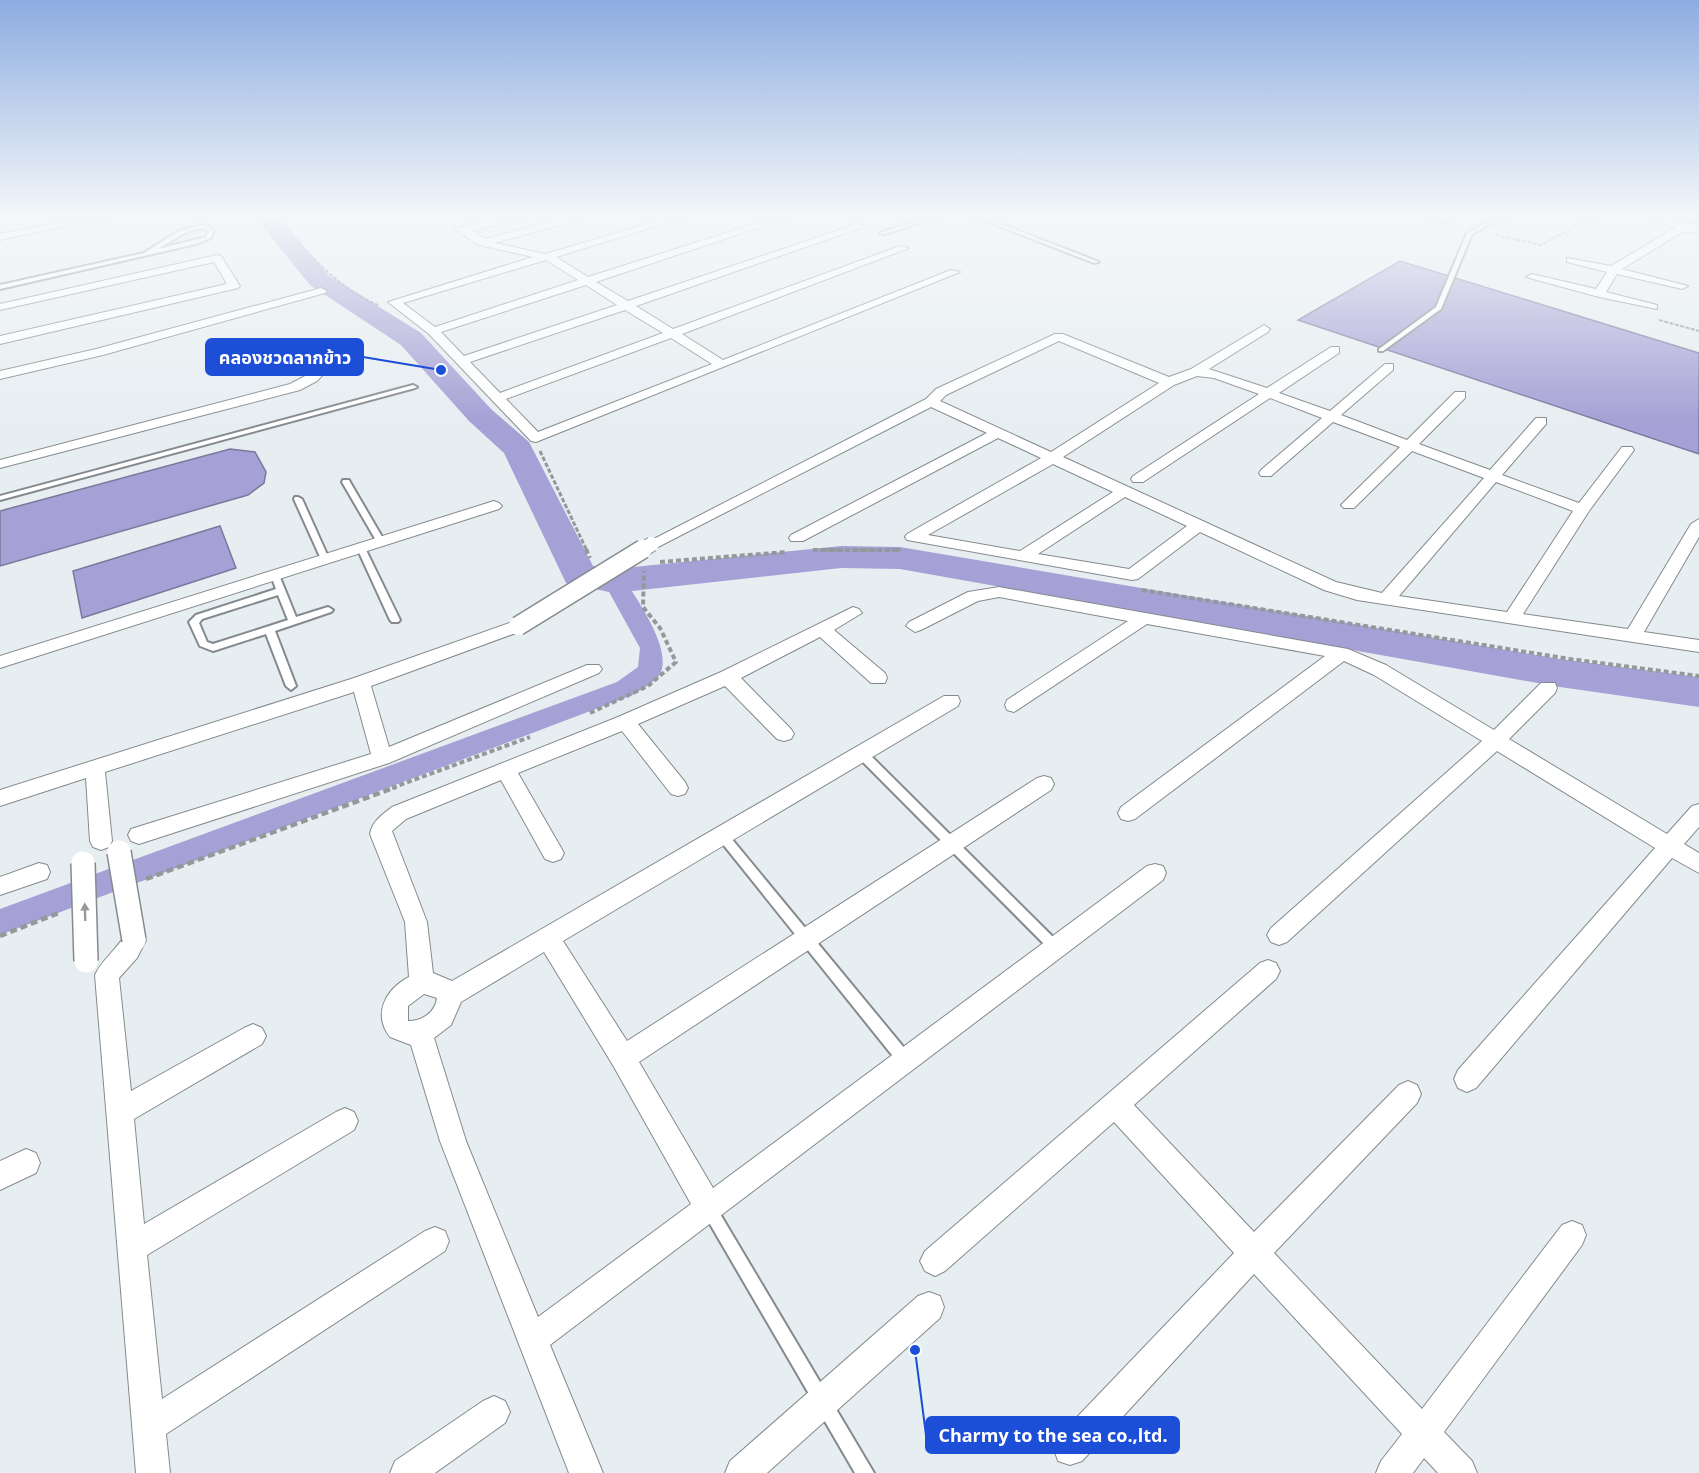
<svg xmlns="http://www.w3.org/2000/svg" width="1699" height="1473" font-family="'Open Sans','Noto Sans Thai',sans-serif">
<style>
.water{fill:#a5a0d5;stroke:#7b789e;stroke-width:1.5}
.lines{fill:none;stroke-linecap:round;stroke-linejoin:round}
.canal{fill:#a5a0d5;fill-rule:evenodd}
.river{fill:#a5a0d5;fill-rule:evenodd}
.lane-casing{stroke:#848a8d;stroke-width:4}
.street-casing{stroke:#848a8d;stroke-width:2}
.path-far3{stroke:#93999b;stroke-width:2;stroke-dasharray:4 1.5;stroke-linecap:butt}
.path-far2{stroke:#93999b;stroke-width:3;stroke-dasharray:4.5 2;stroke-linecap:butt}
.path-far1{stroke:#93999b;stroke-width:4;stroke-dasharray:5 3;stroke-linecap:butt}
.path{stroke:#93999b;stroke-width:4.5;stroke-dasharray:7 4;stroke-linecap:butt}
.lane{fill:#fff;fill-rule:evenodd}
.street{fill:#fff;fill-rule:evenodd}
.street-bridge-far2-casing{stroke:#848a8d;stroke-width:16;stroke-linecap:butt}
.street-bridge-far1-casing{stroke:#848a8d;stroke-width:21;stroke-linecap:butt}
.street-bridge-casing{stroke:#848a8d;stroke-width:26;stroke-linecap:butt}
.street-bridge-far2{stroke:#fff;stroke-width:14}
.street-bridge-far1{stroke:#fff;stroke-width:18}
.street-bridge{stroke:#fff;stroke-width:23}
.oneway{fill:#979899}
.leader{fill:none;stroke:#1d4ed8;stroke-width:2}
.callout-dot{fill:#1d4ed8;stroke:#f5fcff;stroke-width:2}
.callout{fill:#1d4ed8;stroke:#1d4ed8;stroke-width:2}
.callout-label{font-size:18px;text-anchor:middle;font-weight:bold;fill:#fff}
</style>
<rect width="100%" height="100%" fill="#e7eef1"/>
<g class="water">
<polygon points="1400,261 1699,353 1699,454 1298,320"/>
<polygon points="230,449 255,452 266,472 264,483 248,495 0,566 0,511"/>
<polygon points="220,526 236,568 82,618 73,571"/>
</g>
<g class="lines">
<path class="canal" d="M614,574L622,576C636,598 673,649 660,674C656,682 642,688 635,694L0,935V909L617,682L638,667L640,648L603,581L606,576Z"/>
<polygon class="river" points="255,217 278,217 328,275 421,333 491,409 529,442 593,566 614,569 841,546 900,547 1560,659 1699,677 1699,707 1560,687 900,569 841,568 614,593 566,583 504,453 469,421 401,345 310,285"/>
<defs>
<g id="lane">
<polygon points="928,217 935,217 885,234 880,233"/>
<polygon points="976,217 983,217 1099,262 1094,263"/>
<polygon points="1497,217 1503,217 1472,234 1441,309 1383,351 1379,351 1379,349 1436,307 1467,233"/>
<path d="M206,225L214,231L211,238L196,244L0,289V285L144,253L179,231L196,226ZM196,229H205L208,231L206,237L158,249L183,234Z"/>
<polygon points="413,385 417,387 415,388 0,500 0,496"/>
<polygon points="343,480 349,480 350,482 385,542 384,544 381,545 377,542 342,482"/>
<polygon points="295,497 298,497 302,499 329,559 328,561 325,562 321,559 294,499"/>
<polygon points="361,545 365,548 400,620 398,622 392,622 390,620 357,548"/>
<path d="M275,572L279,575L296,617L328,607L333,610L331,612L275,631L296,686L291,690L286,686L266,634L213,651L200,646L189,622L196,615L276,589L271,575ZM278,595L288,620L213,644L207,642L199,623L202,619Z"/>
<polygon points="861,749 865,750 1059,943 1061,947 1059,951 1055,953 1051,951 857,756 856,753 857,750"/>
<polygon points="722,830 726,832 910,1055 912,1060 910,1065 905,1067 900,1065 718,838 716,835 718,832"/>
<polygon points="708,1199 713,1202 874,1473 855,1473 703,1212 700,1207 703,1202"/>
</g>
<g id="street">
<polygon points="88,217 106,217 0,240 0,234"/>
<path d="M476,217H487L493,220L509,217H525L473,231L485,239L567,217H582L581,219L495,243L545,254L672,217H686L556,257L588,277L776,217H790L596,282L628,301L857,224L866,226L636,306L673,329L900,246L909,248L682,334L723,360L951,270L960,272L536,442L531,441L429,334L388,302L533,257L479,245L454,229L481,221ZM546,260L578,280L435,327L403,303ZM586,285L617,305L464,356L441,332ZM625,310L663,333L500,393L470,362ZM671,338L712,364L538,432L506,399Z"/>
<path d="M1654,217C1670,217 1683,224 1699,224V230L1691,233L1684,231L1622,269L1688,286L1682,289L1617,274L1606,292L1657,305V309L1599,297L1526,277L1532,274L1596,289L1607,272L1567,262V258L1611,266L1675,228L1654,220Z"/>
<polygon points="217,255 221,256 240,286 238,288 0,344 0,336 227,284 214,262 0,310 0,304"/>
<polygon points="321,288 327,291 325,293 103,355 0,379 0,371 96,349"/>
<path d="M1264,325L1270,329L1268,332L1209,369L1267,388L1331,347H1339V353L1279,393L1330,411L1385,364H1393V370L1341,415L1407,440L1455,392H1465V398L1419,444L1490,470L1536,418H1546V424L1502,475L1579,503L1622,447H1632L1634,450L1589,511L1523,614L1628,629L1691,524L1699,519V537L1644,632L1699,640V652L1357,600L1324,590L1200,532L1138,579L1132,580L907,540L905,537L907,534L1041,458L998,438L803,541H791L789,538L791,535L987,433L931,407L658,547L652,549L644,544L926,399L936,389L1055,334H1063L1169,377L1191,369ZM1059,341L1159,383L1051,452L940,401L946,395ZM1197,376L1214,378L1259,394L1133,476L1131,479L1133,482H1143L1270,398L1322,418L1261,470L1259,473L1261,476H1271L1333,422L1400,447L1344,502L1341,505L1344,508H1354L1412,451L1484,478L1382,593L1336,582L1063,457L1174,385ZM1053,464L1113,492L1020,551L928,535ZM1496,482L1573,511L1507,612L1399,596ZM1125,497L1187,526L1129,569L1038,554Z"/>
<polygon points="343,342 349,346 347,349 317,381 300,390 0,468 0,460 290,384 307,375 339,343"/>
<polygon points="494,501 499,503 502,506 499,509 0,668 0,656"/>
<polygon points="999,587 1348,649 1386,665 1494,730 1541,683 1555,683 1557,688 1555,693 1509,739 1667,834 1692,806 1699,804 1699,827 1684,844 1699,853 1699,873 1672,858 1476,1088 1467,1092 1458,1088 1454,1079 1458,1070 1655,848 1497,751 1287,942 1279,945 1271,942 1267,935 1271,928 1482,741 1374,675 1344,661 1135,819 1128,821 1121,819 1118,813 1121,807 1325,656 1147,624 1014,712 1007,710 1005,705 1007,700 1128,621 999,597 978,601 921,630 915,632 906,626 909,622 968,592"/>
<path d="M853,607L859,609L862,613L834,630L885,673L887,678L885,683H871L820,637L741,678L791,729L794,734L791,739L784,741L777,739L725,686L638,724L685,782L688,788L685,794L678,796L671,794L622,731L518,773L564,853L561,859L553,862L545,859L501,780L406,819L392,831L427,922L433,973L452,981L944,696H958L960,701L958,706L563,941L627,1041L1037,778L1044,776L1051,778L1054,784L1051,790L639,1062L713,1188L1147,866L1155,864L1163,866L1166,873L1163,880L550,1345L603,1473H569L440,1141L411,1045L390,1037C372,1014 386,989 409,977L405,922L370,834C372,821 382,815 392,807L618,717L721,672ZM544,952L614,1067L691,1204L538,1317L466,1141L434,1038L451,1025L461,1002ZM424,994L437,998C435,1013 422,1021 408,1021V1006Z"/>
<polygon points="518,620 524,622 527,626 524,630 371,686 389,747 587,665 599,665 602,669 599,673 389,763 139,844 131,841 128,835 131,829 371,754 354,692 105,772 112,841 109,847 101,850 93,847 90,841 86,778 0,806 0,790 354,678"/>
<polygon points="39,863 47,865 50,872 47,879 0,895 0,877"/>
<path d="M134,930L142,933L146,940L137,958L119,978L131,1091L244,1028L253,1024L262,1028L266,1036L262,1044L134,1119L144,1224L336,1112L345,1108L354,1112L358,1121L354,1130L147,1255L162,1399L425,1231L435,1227L445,1231L449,1241L445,1251L166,1434L170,1473H136L95,975C102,959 118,949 126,933Z"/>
<polygon points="1268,960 1276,963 1280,971 1276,979 1134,1105 1254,1232 1399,1085 1408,1081 1417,1085 1421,1094 1417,1103 1274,1253 1422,1409 1562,1225 1572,1221 1582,1225 1586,1235 1582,1245 1444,1432 1472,1461 1477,1473 1438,1473 1424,1458 1413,1473 1376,1473 1381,1461 1402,1434 1254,1274 1082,1461 1070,1465 1058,1461 1054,1449 1058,1437 1234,1253 1114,1122 945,1271 935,1276 925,1271 920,1261 925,1251 1260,963"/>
<polygon points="26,1149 36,1153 40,1163 36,1173 0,1190 0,1161"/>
<polygon points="929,1292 940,1296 944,1307 940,1318 767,1473 725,1473 730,1461 918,1296"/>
<polygon points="494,1396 505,1401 510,1412 505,1423 435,1473 390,1473 395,1461 483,1401"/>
</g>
</defs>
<use href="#lane" class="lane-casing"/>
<use href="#street" class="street-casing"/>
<g class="path-far3">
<path d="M277,217C307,252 334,286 378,305"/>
<polyline points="1423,217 1458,226"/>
<polyline points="1495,235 1541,245 1594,217"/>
<polyline points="1659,320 1699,331"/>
</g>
<g class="path-far2">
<polyline points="540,451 587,551"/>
<polyline points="813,550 901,550"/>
</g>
<g class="path-far1">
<polyline points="586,549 590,558"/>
<polyline points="813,550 901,550"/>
<polyline points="660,562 787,552"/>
<polyline points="1142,590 1570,659 1699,676"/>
<polyline points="590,713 648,686 676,662 660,628 643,607 644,571"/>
<polyline points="392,788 530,737"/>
</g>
<g class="path">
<polyline points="146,879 396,787"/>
<polyline points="0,936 61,912"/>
</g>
<use href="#lane" class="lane"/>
<use href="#street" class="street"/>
<defs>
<polyline id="street-bridge-far2" points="641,551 652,544"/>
<polyline id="street-bridge-far1" points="518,626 643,549"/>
<g id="street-bridge">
<polyline points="119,852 134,940"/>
<polyline points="83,863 86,961"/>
</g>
</defs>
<use href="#street-bridge-far2" class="street-bridge-far2-casing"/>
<use href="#street-bridge-far1" class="street-bridge-far1-casing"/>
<use href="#street-bridge" class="street-bridge-casing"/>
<use href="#street-bridge-far2" class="street-bridge-far2"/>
<use href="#street-bridge-far1" class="street-bridge-far1"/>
<use href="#street-bridge" class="street-bridge"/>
</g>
<defs><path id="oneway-solid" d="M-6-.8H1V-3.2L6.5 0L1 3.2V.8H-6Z" transform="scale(1.5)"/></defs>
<use class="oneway" href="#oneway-solid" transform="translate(85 912) rotate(-92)"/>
<linearGradient id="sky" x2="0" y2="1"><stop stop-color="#8dace0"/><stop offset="0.51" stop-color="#f4f7f9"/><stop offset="1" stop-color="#f4f7f9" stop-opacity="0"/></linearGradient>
<rect width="1699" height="423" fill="url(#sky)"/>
<path class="leader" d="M441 370L363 357M915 1350L926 1435"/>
<g class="callout-dot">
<circle cx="441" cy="370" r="6"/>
<circle cx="915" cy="1350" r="6"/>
</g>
<g class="callout">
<rect x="206" y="339" width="157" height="36" rx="6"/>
<rect x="926" y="1417" width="253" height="36" rx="6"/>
</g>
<g class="callout-label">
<text x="285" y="364">คลองชวดลากข้าว</text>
<text x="1053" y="1442">Charmy to the sea co.,ltd.</text>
</g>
</svg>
